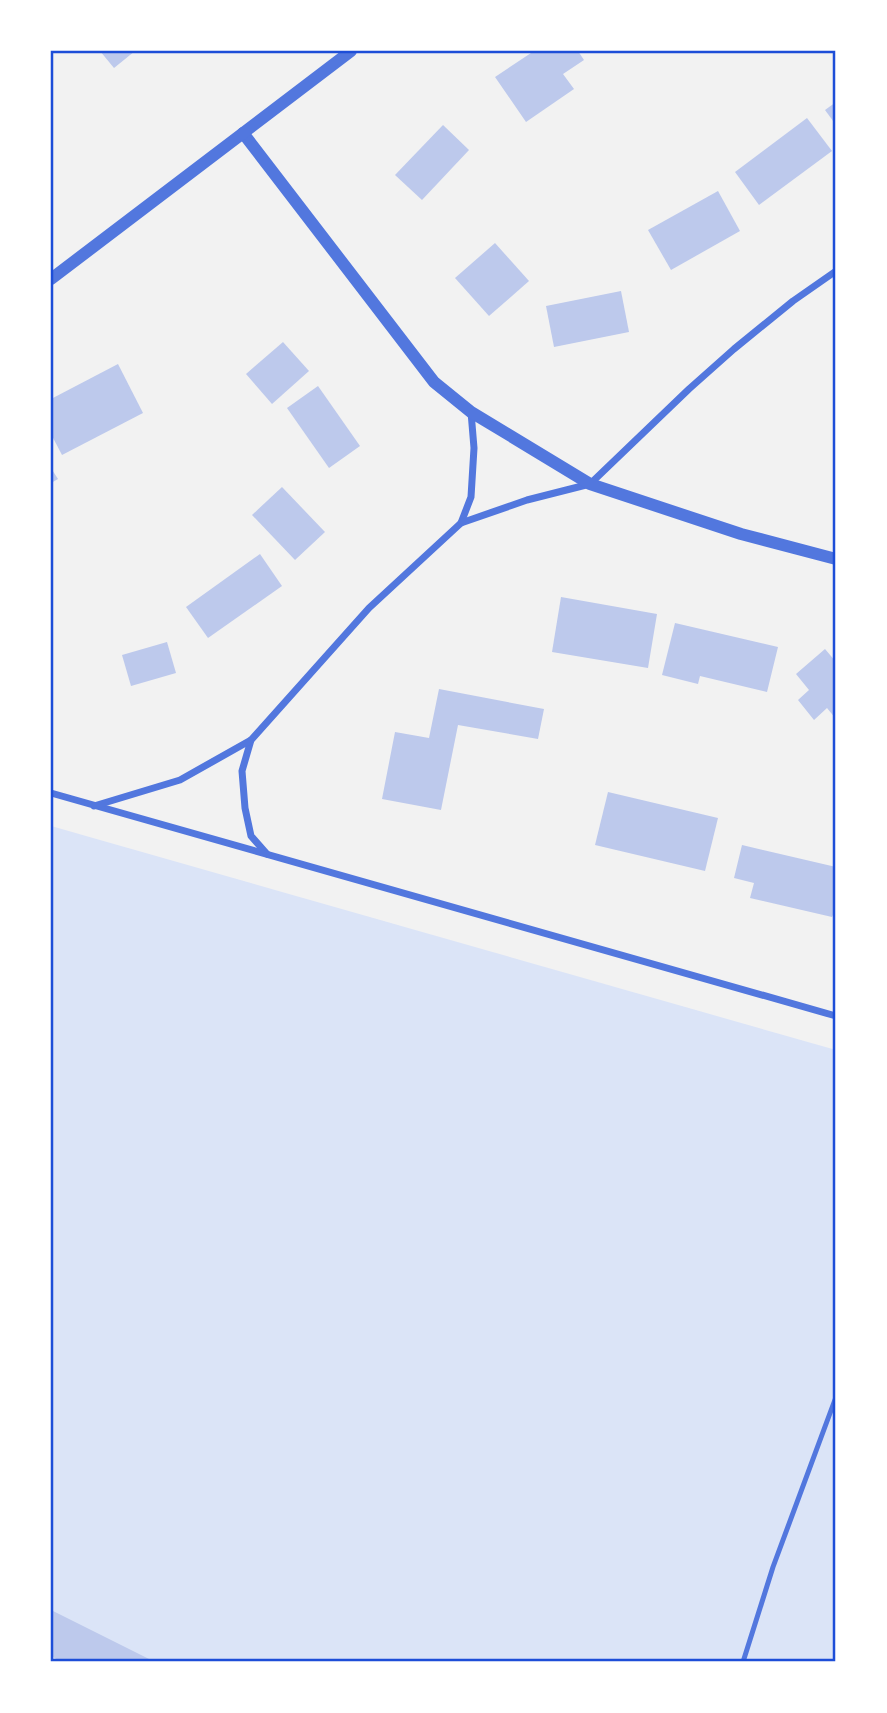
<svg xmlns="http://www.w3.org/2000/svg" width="887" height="1713" font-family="'Nunito Sans',sans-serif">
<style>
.green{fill:#dbe4f7}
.building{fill:#bdc9ec}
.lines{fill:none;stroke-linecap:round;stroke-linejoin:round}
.service{stroke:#5277de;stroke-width:5}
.minor{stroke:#5277de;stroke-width:7}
.tertiary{stroke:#5277de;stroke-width:12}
.neatline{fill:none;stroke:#1d4ed8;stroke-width:2.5}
</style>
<rect width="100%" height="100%" fill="#f2f2f2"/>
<polygon class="green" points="51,826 836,1050 836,1662 51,1662"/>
<g class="building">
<polygon points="100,51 135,51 114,68"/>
<polygon points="529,51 578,51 584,60 563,74 574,89 526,122 495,77 531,53"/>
<polygon points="836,102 836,125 825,110"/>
<polygon points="807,118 832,151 759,205 735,172"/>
<polygon points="443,125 469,150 422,200 395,175"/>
<polygon points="718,191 740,231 671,270 648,230"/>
<polygon points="495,243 529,281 489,316 455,278"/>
<polygon points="621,291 629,332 554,347 546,306"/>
<polygon points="283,342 309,371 272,404 246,374"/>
<polygon points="118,364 143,413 62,455 51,434 51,399"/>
<polygon points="318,386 360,446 329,468 287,408"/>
<polygon points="51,468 58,479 51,483"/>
<polygon points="282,487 325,532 295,560 252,515"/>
<polygon points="260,554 282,586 208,638 186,607"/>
<polygon points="561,597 657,614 648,668 552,652"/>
<polygon points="675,623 778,647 767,692 700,676 698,684 662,675"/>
<polygon points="167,642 176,673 131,686 122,655"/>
<polygon points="825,649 836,662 836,719 827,708 814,720 798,700 809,690 796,674"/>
<polygon points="439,689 544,709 538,739 458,725 441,810 382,799 395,732 429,738"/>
<polygon points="608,792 718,818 705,871 595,845"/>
<polygon points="742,845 836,867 836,916 833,915 832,917 750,898 754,883 734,878"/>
<polygon points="51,1610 155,1662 62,1662 51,1656"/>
</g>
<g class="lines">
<polyline class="service" points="743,1662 773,1567 836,1397"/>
<g class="minor">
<polyline points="461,523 471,497 474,448 471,412"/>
<polyline points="251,740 242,771 245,808 251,836 267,854"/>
<polyline points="51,793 836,1016"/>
<polyline points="94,806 180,780 251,740 369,608 461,523 527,500 590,484 689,389 734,349 793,301 836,271"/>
</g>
<g class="tertiary">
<polyline points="243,133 434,382 471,412 590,484 741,534 836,559"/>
<polyline points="51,279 351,51"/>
</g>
</g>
<rect width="887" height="1713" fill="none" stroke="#ffffff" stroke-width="105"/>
<rect x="52" y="52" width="782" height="1608" class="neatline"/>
</svg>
